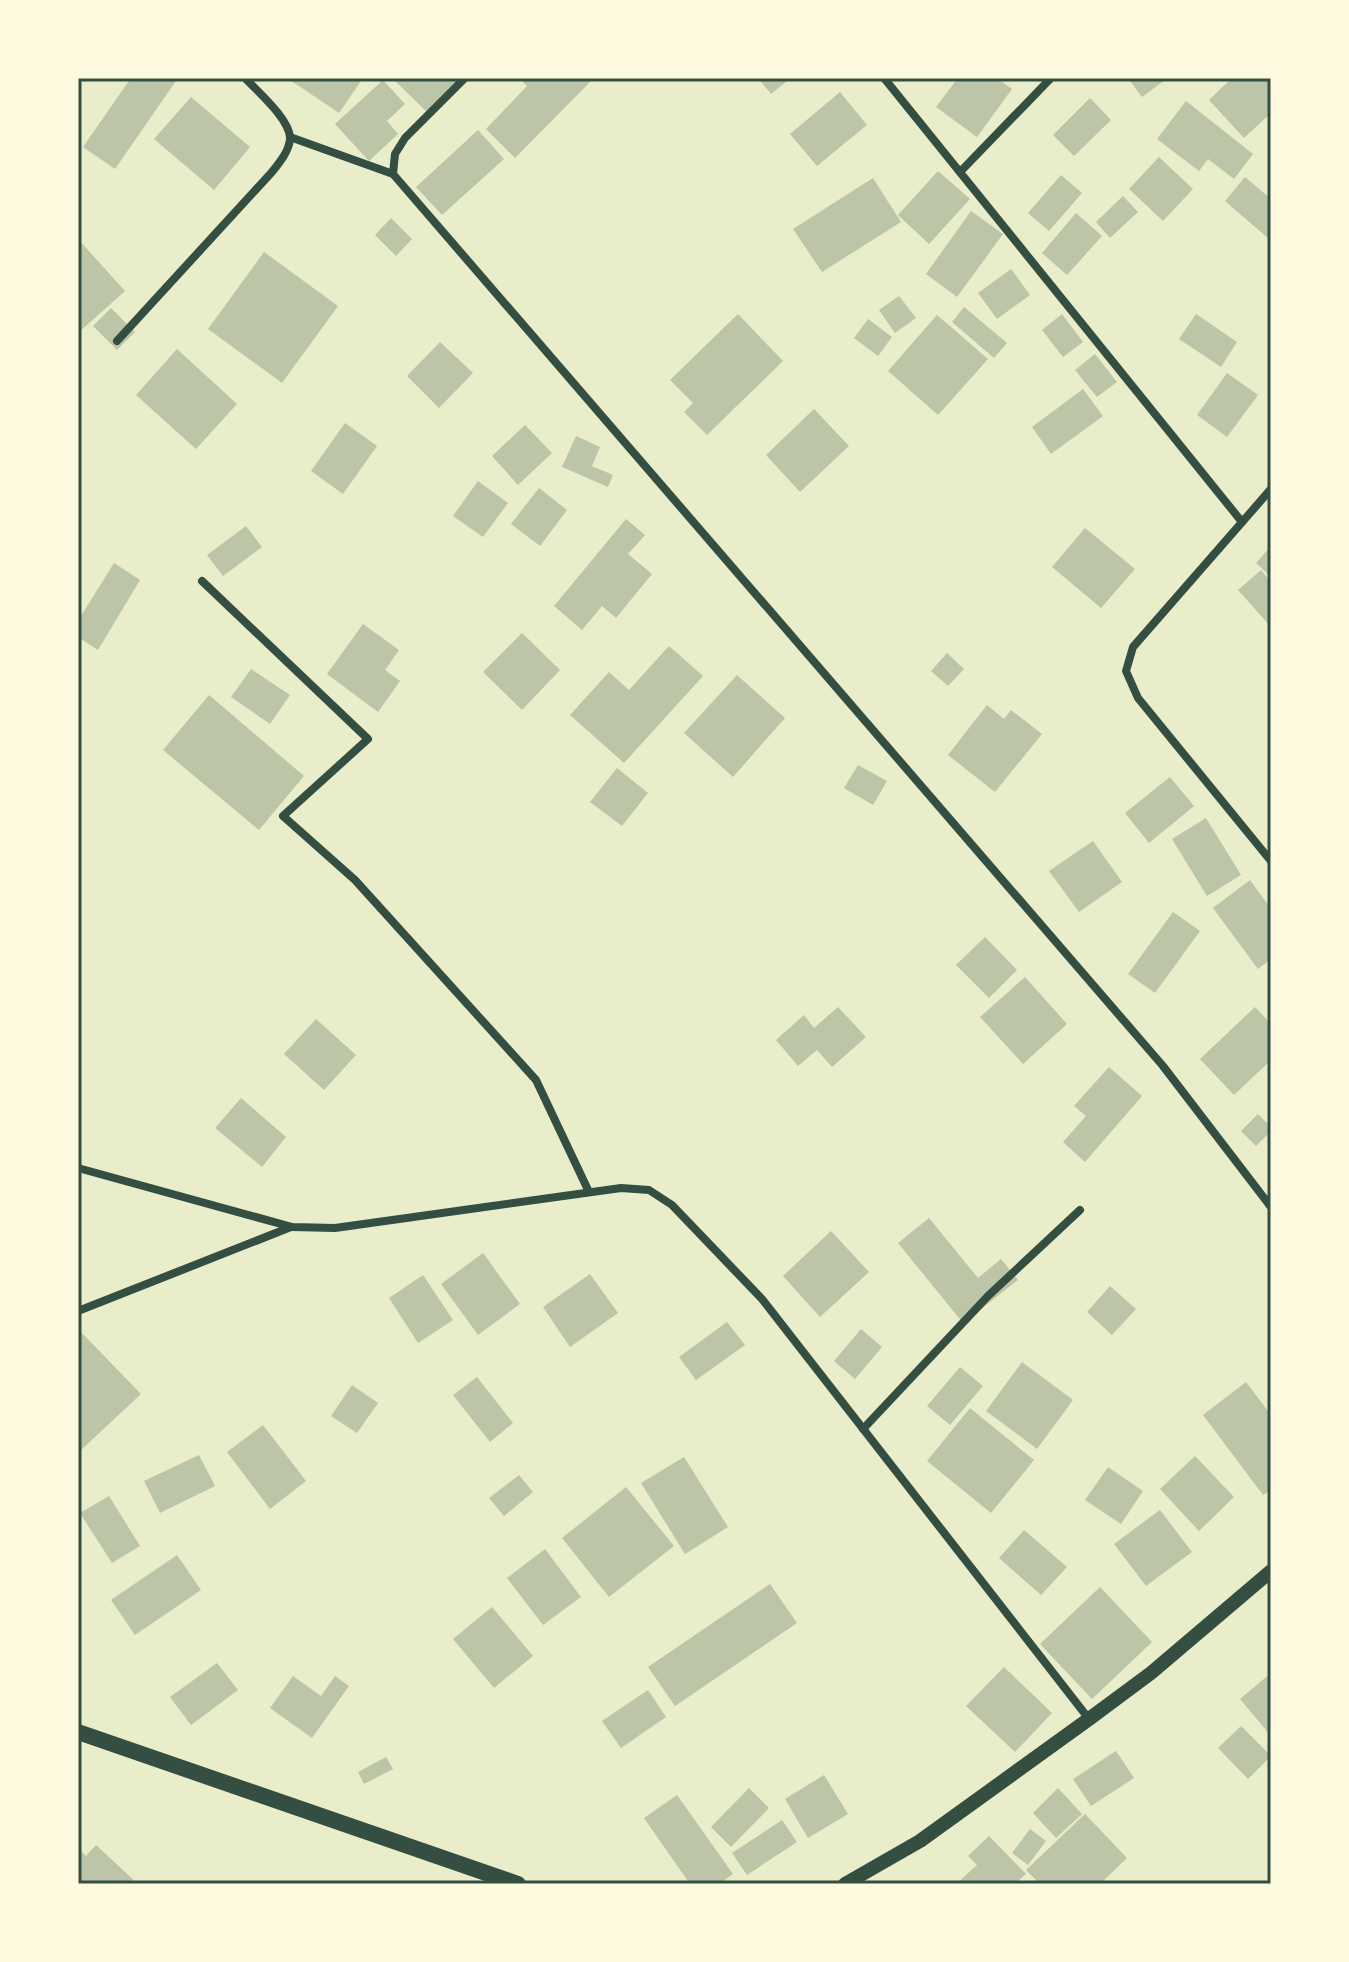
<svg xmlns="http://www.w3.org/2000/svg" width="1349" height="1962" font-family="Helvetica,sans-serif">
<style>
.building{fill:#bcc5a7}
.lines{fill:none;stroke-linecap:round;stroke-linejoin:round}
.minor{stroke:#344e41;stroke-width:8}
.tertiary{stroke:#344e41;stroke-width:14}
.secondary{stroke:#344e41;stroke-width:16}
.neatline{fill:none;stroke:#344e41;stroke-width:3}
</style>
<rect width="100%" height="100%" fill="#e9edc9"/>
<g class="building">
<polygon points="131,78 178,78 115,169 83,147"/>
<polygon points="287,78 363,78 339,113"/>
<polygon points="392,78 461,78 428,113"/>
<polygon points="526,78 594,78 515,158 486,129 527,86 522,81"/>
<polygon points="758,78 791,78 771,94"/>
<polygon points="958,78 997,78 1012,89 977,137 936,107"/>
<polygon points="1128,78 1168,78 1142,97"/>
<polygon points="1232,78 1267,78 1271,82 1271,113 1244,138 1209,100"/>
<polygon points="383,80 405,104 387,121 398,134 369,161 335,124"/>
<polygon points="840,92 867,125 817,166 790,134"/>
<polygon points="191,97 250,147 214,190 154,139"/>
<polygon points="1090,98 1111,120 1074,156 1053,135"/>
<polygon points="1186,101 1253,154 1234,179 1208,159 1199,171 1157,139"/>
<polygon points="478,130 504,159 442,215 416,187"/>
<polygon points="1159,157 1193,189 1163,221 1129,189"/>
<polygon points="938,171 970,199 929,244 898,215"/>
<polygon points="1061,175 1082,193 1049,231 1028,213"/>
<polygon points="1245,177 1271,199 1271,236 1269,239 1225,201"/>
<polygon points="873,178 901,222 822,272 793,229"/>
<polygon points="1123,196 1138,212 1110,238 1096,222"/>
<polygon points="971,211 1003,234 957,297 926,274"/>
<polygon points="1076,213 1102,236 1067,275 1042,253"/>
<polygon points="391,218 412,239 396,256 375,235"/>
<polygon points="78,239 125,291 78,333"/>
<polygon points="264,252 338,306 282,383 208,329"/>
<polygon points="1011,269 1030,295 997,319 978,293"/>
<polygon points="899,296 916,318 895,333 879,310"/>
<polygon points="964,307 1007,343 994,358 952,322"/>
<polygon points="111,308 135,332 117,350 93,326"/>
<polygon points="738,314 783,361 707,435 684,412 693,403 670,380"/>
<polygon points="1062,314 1083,342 1063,357 1042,330"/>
<polygon points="1196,314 1237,342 1221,367 1179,339"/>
<polygon points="937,315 988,359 938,415 888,371"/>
<polygon points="868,319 892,337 878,356 854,338"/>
<polygon points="440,342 473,373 439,408 407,376"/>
<polygon points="177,349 237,404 196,449 136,395"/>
<polygon points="1095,354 1117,382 1097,397 1075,370"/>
<polygon points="1227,373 1258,395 1227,437 1197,415"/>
<polygon points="1083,389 1103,416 1051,454 1032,427"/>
<polygon points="814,409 849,446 800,492 766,455"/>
<polygon points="345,423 377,446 343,494 311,471"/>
<polygon points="525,425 552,453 518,485 492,456"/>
<polygon points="576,436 600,447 592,466 613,475 608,487 562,467"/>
<polygon points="478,481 508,503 483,537 453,516"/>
<polygon points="539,488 567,510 540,546 511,524"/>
<polygon points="626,519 645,535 628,554 652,574 616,618 602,606 582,630 554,606"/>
<polygon points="246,526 262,547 223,576 207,555"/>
<polygon points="1085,528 1135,569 1101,608 1052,567"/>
<polygon points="1271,546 1271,577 1256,563"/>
<polygon points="114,563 140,580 98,650 78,637 78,621"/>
<polygon points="1261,570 1271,582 1271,627 1238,590"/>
<polygon points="363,624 399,650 385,670 400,681 378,712 327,674"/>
<polygon points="522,633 560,670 522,710 483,672"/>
<polygon points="669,646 703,676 624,763 570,715 609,672 629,690"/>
<polygon points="947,653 964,669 948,686 931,671"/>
<polygon points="251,669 290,695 270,724 231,697"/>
<polygon points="737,675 785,718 733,777 684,733"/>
<polygon points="209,695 304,776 259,830 163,750"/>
<polygon points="987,705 1004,719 1011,710 1042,734 995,792 948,755"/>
<polygon points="858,765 887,781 873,805 844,788"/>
<polygon points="617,768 648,793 622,826 590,802"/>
<polygon points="1170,777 1194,806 1149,843 1125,813"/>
<polygon points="1206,818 1241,875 1207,896 1172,839"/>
<polygon points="1093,841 1122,882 1079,912 1049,871"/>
<polygon points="1250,880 1271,909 1271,959 1258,969 1213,908"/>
<polygon points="1173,912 1200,931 1155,993 1128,974"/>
<polygon points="985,937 1017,970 989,998 956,965"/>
<polygon points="1025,977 1067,1024 1023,1064 980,1017"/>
<polygon points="838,1007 866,1037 832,1067 817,1050 798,1066 776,1040 804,1015 814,1028"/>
<polygon points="1255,1007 1271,1024 1271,1060 1234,1095 1200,1059"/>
<polygon points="316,1019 356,1055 324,1090 284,1054"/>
<polygon points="1109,1067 1142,1096 1085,1162 1063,1142 1086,1116 1074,1106"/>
<polygon points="241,1098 286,1137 262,1167 215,1128"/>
<polygon points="1258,1114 1271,1127 1271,1131 1256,1146 1241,1131"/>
<polygon points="929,1218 978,1278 1001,1259 1018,1280 963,1323 898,1243"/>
<polygon points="831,1231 869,1272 820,1317 783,1276"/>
<polygon points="483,1253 520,1304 478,1335 441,1284"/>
<polygon points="590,1274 618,1313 570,1347 543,1307"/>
<polygon points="423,1275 453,1320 418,1343 389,1298"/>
<polygon points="1110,1286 1136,1309 1112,1335 1087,1312"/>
<polygon points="727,1322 745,1345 696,1380 679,1357"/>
<polygon points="78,1329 141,1394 81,1450 78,1447"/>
<polygon points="861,1329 882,1347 855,1379 834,1361"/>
<polygon points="1022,1362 1073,1400 1037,1449 986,1411"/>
<polygon points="960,1367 983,1386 950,1425 927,1406"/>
<polygon points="477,1377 513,1423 490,1442 453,1395"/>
<polygon points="1246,1382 1271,1415 1271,1490 1263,1495 1203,1415"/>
<polygon points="352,1385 378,1403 357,1433 331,1416"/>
<polygon points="970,1408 1034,1460 991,1513 927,1461"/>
<polygon points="263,1425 306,1481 270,1509 227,1452"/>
<polygon points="199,1455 215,1486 160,1513 144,1481"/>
<polygon points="1195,1456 1234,1497 1199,1531 1160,1489"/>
<polygon points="684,1457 728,1527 685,1554 641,1483"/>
<polygon points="1108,1467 1143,1491 1121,1524 1085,1500"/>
<polygon points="519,1475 533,1492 504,1516 489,1498"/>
<polygon points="626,1487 674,1546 609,1597 562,1538"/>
<polygon points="109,1496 140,1546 112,1563 80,1513"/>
<polygon points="1160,1510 1192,1552 1146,1586 1114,1544"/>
<polygon points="1024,1530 1067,1567 1041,1595 999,1558"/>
<polygon points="545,1549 581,1597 543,1625 507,1578"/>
<polygon points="177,1555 201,1590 135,1635 111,1600"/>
<polygon points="770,1584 797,1623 675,1706 648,1667"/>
<polygon points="1100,1587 1152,1642 1092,1699 1040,1644"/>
<polygon points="492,1607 533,1656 494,1688 453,1639"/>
<polygon points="217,1663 238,1690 191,1725 170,1697"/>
<polygon points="1004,1667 1052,1713 1015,1752 966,1706"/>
<polygon points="1271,1673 1271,1736 1240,1699"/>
<polygon points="293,1676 321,1696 335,1676 349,1686 312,1738 270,1708"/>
<polygon points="648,1690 666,1717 621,1748 602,1721"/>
<polygon points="1241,1726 1271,1756 1248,1779 1218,1748"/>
<polygon points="1116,1751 1134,1778 1091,1806 1073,1779"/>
<polygon points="386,1757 393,1769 364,1784 358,1772"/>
<polygon points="824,1775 848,1814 808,1838 785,1799"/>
<polygon points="749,1788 769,1808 731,1847 711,1827"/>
<polygon points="1058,1788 1082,1814 1056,1838 1033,1813"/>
<polygon points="677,1795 733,1874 719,1884 690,1884 644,1818"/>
<polygon points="1085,1814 1127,1858 1100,1884 1040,1884 1026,1870"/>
<polygon points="782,1820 797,1842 747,1875 732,1853"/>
<polygon points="1030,1829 1046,1841 1028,1865 1012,1853"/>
<polygon points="989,1836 1026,1874 1015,1884 956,1884 977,1865 968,1856"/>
<polygon points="96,1845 138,1884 78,1884 78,1848 86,1856"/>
</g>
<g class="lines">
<g class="minor">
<polyline points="465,78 405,138 395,154 393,174 1163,1066 1271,1207"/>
<polyline points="884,78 1242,522"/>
<polyline points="290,137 393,174"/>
<polyline points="960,172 1051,78"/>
<path d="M117,341L272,172C280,162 289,151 290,139C291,120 257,91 245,78"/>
<polyline points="1271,489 1133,647 1126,671 1138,698 1271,861"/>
<polyline points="202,581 368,739 283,816 355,880 536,1080 589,1192"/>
<polyline points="78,1168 292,1227 335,1228 621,1188 649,1190 672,1205 762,1299 1089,1719"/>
<polyline points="78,1311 291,1227"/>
<polyline points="863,1429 988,1296 1080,1210"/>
</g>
<polyline class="tertiary" points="845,1884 920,1841 1089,1719 1151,1673 1271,1571"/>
<polyline class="secondary" points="78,1732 518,1884"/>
</g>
<rect width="1349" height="1962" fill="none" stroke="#fefae0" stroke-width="160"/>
<rect x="80" y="80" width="1189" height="1802" class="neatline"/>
</svg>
